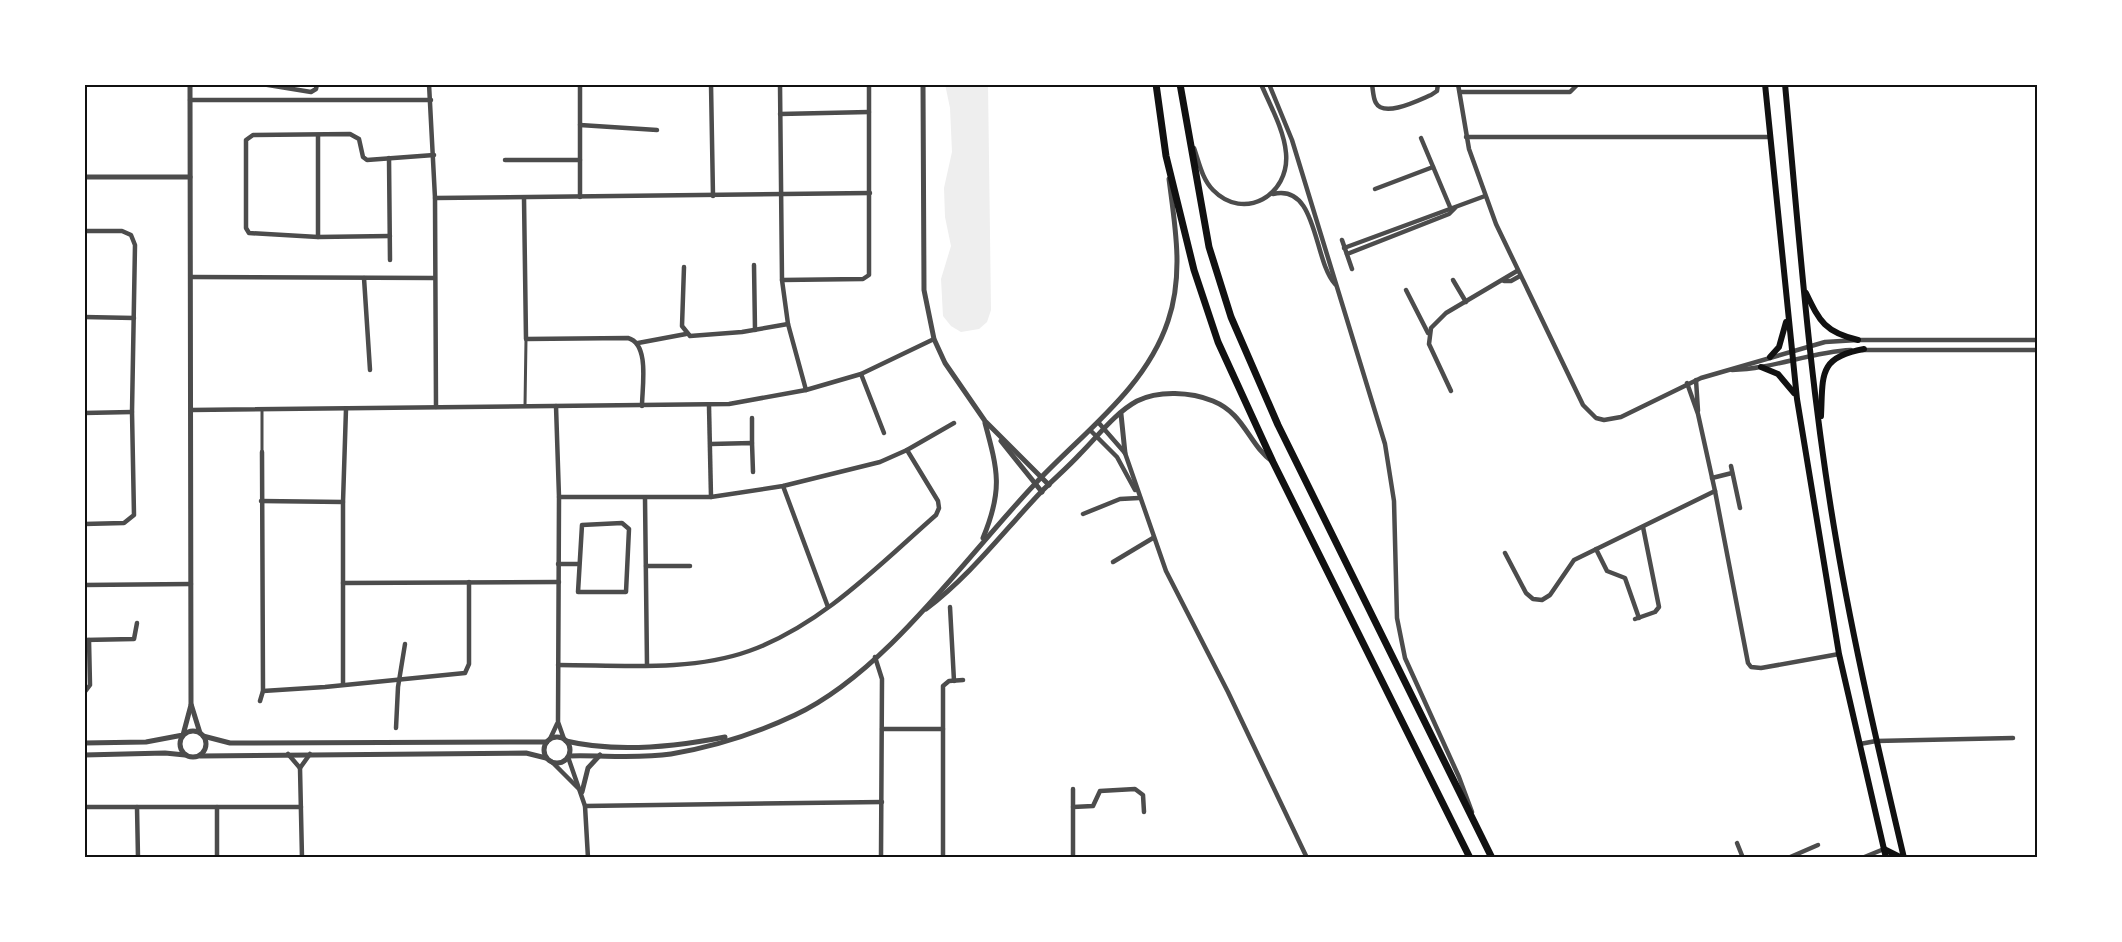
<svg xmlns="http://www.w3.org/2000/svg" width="2122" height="942" font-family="'Alegreya Sans',sans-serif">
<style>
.green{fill:#eee}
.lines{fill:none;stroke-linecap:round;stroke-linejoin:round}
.pedestrian{stroke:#4c4c4c;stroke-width:3}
.minor{stroke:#4c4c4c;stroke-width:4.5}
.tertiary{stroke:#4c4c4c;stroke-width:5}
.secondary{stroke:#111;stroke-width:6}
.primary{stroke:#111;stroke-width:7}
.neatline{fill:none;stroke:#111;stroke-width:2}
</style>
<rect width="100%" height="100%" fill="#fff"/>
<polygon class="green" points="945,84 988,84 991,310 987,322 979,329 961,332 951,326 943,316 941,279 951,246 945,217 944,188 952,152 950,108"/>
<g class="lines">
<g class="pedestrian">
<polyline points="525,406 526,339"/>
<polyline points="262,452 262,410"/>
</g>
<g class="minor">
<polyline points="262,84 311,92 316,89 317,84"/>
<polyline points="429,84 435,198 436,407"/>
<polyline points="580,84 580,197"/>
<polyline points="711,84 713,196"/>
<polyline points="780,84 782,280 788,324 806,390"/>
<polyline points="1269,84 1292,140 1385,444 1394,501 1397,618 1405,658 1459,777 1472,812"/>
<path d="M1372,84C1373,90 1373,98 1376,103C1384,118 1419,100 1431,95L1437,91L1438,84"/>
<polyline points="1458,84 1469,149 1496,224 1583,405 1596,418 1604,420 1621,417 1701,378 1825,342 1858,340 2038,340"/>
<polyline points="1460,92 1570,92 1578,84"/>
<polyline points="190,100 431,100"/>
<polyline points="780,114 869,112"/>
<polyline points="580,125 657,130"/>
<polyline points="318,136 318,237"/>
<polyline points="1466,137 1769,137"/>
<polyline points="1421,138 1450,207"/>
<path d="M1194,148C1199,162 1202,179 1213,190C1244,222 1290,195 1286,153C1284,130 1270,105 1261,84"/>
<polyline points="389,158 390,260"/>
<polyline points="505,160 580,160"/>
<polyline points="1375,189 1433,167"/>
<path d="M1273,194C1318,183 1313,260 1335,284"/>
<polyline points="435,198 870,193"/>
<path d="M524,198L526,339L628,338C650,344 642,387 642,406"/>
<polyline points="84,231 122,231 131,235 135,245 132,412 134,515 124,523 84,524"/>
<polyline points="390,236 318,237 249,233 246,228 246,140 253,135 350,134 359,139 363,157 367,160 434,155"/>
<polyline points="1342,240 1352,269"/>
<polyline points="1344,248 1485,196"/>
<polyline points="1347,254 1449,214 1455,208"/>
<polyline points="754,265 755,330"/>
<polyline points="684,267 682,326 690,336 742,332 788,324"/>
<polyline points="191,277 434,278"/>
<polyline points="364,278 370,370"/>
<polyline points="782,280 863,279 869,275 869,84"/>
<polyline points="1453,280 1466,302"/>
<polyline points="1504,281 1511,281 1520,276"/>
<polyline points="1406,290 1428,333"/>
<polyline points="84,317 134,318"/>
<polyline points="638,343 686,334"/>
<polyline points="1862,350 2038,350"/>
<path d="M1732,370C1773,369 1810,352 1851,350"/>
<polyline points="861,374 884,433"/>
<polyline points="1696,380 1698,411"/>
<polyline points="1687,383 1698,414 1715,491 1748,663 1751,667 1761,668 1839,654"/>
<polyline points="1451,391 1429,344 1431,328 1446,313 1517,271"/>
<polyline points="556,406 559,497 558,722 564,739"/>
<polyline points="709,406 711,497"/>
<polyline points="191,410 729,404 806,390 861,374 934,339"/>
<polyline points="84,413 132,412"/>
<polyline points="752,418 752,443"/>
<polyline points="1098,422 1125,453 1166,571 1228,692 1307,858"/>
<polyline points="1090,430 1117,457 1135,490"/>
<polyline points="711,444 752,443 753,472"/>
<polyline points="1731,466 1740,508"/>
<polyline points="1712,478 1732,473"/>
<polyline points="783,486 828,607"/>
<polyline points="559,497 711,497 783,486 880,462 907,450 954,423"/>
<polyline points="645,498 647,665"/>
<polyline points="261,501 343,502"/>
<polyline points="1083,514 1120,499 1139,498"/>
<polygon points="622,523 629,529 626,592 578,592 582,525"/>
<polyline points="1596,549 1607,571 1625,578 1639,618"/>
<polyline points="1505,553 1526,593 1533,599 1542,600 1550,595 1574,560 1715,491"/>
<polyline points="1113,562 1153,538"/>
<polyline points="558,564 578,564"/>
<polyline points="646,566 690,566"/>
<polyline points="343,583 559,582"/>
<polyline points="84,585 191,584"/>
<polyline points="950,607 954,681"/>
<polyline points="1635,619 1655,612 1659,607 1643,527"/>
<polyline points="84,640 134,639 137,623"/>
<polyline points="875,657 882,679 881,858"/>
<path d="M558,665C620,665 690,672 749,651C822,625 879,565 936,515L939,508L938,501L907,450"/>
<polyline points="343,684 343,502 346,409"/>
<polyline points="263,691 325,687 465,673 469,664 469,582"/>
<polyline points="84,693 90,685 89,640"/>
<polyline points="260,701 263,691 262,452"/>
<polyline points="396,728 398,687 405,644"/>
<polyline points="882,729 943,729"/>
<polyline points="550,739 557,724"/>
<polyline points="1860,744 1876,741 2013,738"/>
<polyline points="288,754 300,768 302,858"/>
<polyline points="568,757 585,806 588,858"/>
<polyline points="552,762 578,788"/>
<polyline points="300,768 310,754"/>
<polyline points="585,806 882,802"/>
<polyline points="84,807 301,807"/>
<polyline points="137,807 138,858"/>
<polyline points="217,807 217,858"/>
<polyline points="1073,807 1093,806 1100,791 1135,789 1143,795 1144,812"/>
<polyline points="1737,843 1743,858"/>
<polyline points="943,858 943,686 949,681 963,680"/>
<polyline points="1073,858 1073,789"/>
<polyline points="1788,858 1818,845"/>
<polyline points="1862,858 1884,849"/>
</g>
<g class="tertiary">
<polyline points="190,84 191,704 200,733"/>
<polyline points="923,84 924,290 934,339 945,363 985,421 1049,485"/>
<polyline points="84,177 190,177"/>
<polyline points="1121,414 1125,453"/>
<polyline points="1001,441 1042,492"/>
<path d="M983,538C1003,490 998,471 985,423"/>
<path d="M926,609C970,576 1003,532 1041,492C1054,479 1068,467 1080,454C1098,436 1115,413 1137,401C1159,390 1191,392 1213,401C1245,414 1248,444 1273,462"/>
<circle cx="193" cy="744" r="13"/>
<polyline points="203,736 230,743 547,742"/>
<circle cx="557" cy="750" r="13"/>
<path d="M566,741C616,753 674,747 725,737"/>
<polyline points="84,743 146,742 183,735 191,705"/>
<polyline points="84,755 165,753 185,755"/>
<polyline points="200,756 526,753 546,758"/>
<path d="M569,756C602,755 638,759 671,754C712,747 757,733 795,715C885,673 965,558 1034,485C1082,433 1145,390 1168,321C1184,274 1175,226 1169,179"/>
<polyline points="582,792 588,768 600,755"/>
</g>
<g class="secondary">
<polyline points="1765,84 1797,399 1839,654 1886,858"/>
<path d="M1785,84C1799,236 1810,388 1836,539C1854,646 1879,752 1904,858"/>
<path d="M1806,293C1820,322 1825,332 1858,340"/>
<polyline points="1770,357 1779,347 1786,322"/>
<polyline points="1761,367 1778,374 1794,393"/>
<path d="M1821,416C1823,375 1818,357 1864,349"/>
<polyline points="1884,849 1902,858"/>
</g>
<g class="primary">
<polyline points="1156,84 1166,156 1194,270 1218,342 1273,462 1470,858"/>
<polyline points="1180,84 1209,247 1231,317 1278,425 1492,858"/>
</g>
</g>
<rect width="2122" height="942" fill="none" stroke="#ffffff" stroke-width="171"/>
<rect x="86" y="86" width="1950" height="770" class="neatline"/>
</svg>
